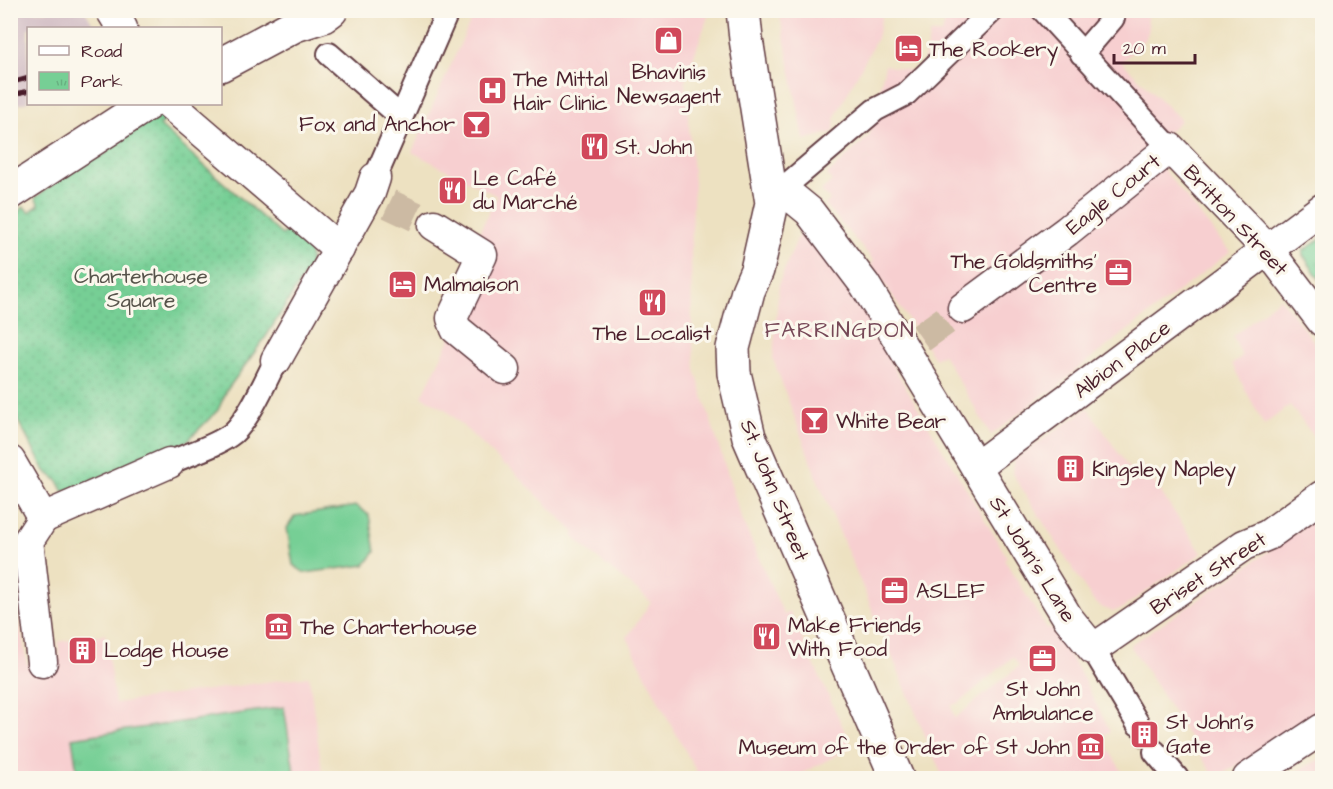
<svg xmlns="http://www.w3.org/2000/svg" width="1333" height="789" font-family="'Architects Daughter',sans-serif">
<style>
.built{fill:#f7cfd0;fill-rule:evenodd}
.industrial{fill:#d2bdc5}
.grass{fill:#76cf95;stroke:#607760;stroke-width:1.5}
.park{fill:url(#park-tufts);stroke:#607760;stroke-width:1.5}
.garden{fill:url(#garden-dots);stroke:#607760;stroke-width:1.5}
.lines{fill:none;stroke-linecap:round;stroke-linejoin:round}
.pedestrian-tunnel{stroke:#ccbaa3;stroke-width:22;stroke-dasharray:22 11;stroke-linecap:butt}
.minor-tunnel{stroke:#ccbaa3;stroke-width:30;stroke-dasharray:30 15;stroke-linecap:butt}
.pedestrian-casing{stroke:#623c42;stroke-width:26}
.minor-casing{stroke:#623c42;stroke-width:33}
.tertiary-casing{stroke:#623c42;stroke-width:36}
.secondary-casing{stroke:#623c42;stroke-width:36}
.pedestrian{stroke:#fff;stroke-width:22}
.minor{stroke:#fff;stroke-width:30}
.tertiary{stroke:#fff;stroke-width:33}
.secondary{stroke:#fff;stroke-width:33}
.rail{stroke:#4a1f2b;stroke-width:4.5}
.labels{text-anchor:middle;stroke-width:6;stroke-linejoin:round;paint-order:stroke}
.poi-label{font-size:21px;fill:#4a1f2b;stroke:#fbf7ec;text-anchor:start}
.street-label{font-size:21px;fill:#4a1f2b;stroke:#fbf7ec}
.park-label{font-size:21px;fill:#57544b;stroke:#fbf7ec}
.neighbourhood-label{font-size:22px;letter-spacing:1.5px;fill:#764857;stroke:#fbf7ec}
</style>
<defs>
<pattern id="park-tufts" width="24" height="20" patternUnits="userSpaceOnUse" patternTransform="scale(1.5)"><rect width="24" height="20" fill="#76cf95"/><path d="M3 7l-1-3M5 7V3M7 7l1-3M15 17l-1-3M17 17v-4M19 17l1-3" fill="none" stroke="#68b181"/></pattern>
<pattern id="garden-dots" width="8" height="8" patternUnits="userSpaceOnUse" patternTransform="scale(1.5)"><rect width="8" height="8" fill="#76cf95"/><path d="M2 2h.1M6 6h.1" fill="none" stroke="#68b181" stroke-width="1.8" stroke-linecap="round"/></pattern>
</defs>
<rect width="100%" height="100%" fill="#fbf7ec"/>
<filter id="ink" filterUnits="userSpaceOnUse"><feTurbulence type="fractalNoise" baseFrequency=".0167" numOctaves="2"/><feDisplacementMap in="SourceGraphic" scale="12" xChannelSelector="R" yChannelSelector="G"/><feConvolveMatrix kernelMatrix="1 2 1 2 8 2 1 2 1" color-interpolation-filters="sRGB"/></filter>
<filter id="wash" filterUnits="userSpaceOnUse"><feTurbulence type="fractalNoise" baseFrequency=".008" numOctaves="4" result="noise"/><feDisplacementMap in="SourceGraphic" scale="24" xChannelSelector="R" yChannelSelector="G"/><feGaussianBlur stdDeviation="1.35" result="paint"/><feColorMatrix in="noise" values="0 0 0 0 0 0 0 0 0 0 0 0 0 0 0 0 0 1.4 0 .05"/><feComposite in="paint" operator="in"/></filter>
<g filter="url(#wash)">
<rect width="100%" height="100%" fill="#ede1c1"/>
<g class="built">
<polygon points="475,11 710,11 685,81 694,183 691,253 692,329 695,370 741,517 784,615 790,612 852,747 801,774 803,778 700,778 661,706 627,637 651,602 587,550 572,536 575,533 507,465 505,466 445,409 422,396 450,339 472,247 497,196 412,152"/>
<polygon points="779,11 883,11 877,38 835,117 834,132 804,140"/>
<polygon points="950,11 1146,11 1149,29 1146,38 1122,62 1181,120 1153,147 1164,170 1230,252 1076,370 1054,391 1046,393 991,435 943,354 935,359 871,264 874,261 825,205 830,200 821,191 832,181 827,175 869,136 885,65 921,73 930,34 941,34"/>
<path d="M799,234L809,235L861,305L877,330L884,351L1007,557L1004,559L1047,629L1050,627L1079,670L1110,731L1101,737L1126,778H943L818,481L773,359L779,283ZM1013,657L1019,666L955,718L951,706L960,702Z"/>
<polygon points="1280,298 1322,352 1322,447 1290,405 1264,425 1232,364 1242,357 1233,336"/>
<polygon points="1088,408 1132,473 1143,466 1202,553 1121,609 1112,611 1103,608 1094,602 1012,473 1014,460"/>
<polygon points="1322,513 1322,718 1215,778 1130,645 1228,580"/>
<polygon points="10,570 27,664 60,659 58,642 105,634 115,703 309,676 323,778 11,778"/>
<polygon points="1322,758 1322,778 1284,778"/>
</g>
<polygon class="industrial" points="11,11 85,11 95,28 28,28 28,102 11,106"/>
<polygon class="grass" points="356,506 369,515 375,552 365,565 305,573 293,565 287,528 295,516"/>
<g class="park">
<polygon points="1322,238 1322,283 1303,255 1303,251"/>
<polygon points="284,707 295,778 78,778 72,738"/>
</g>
<polygon class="garden" points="162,110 168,116 160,126 282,235 293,224 299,230 310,252 310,266 267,335 227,390 218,410 186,442 64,492 58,481 45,471 11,408 10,217 24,207 29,212 39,205 35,198 93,153 99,157 106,153 108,146"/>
</g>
<g filter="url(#ink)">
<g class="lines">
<polyline class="pedestrian-tunnel" points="1138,724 1155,752"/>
<g class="minor-tunnel">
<polyline points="389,204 434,225"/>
<polyline points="921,338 963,308"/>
</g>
<defs>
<g id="pedestrian">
<polyline points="1043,10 1170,148"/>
<polyline points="329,54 401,117"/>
<polyline points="1082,54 1113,18 1114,10"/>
<polyline points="375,178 448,10"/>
<polyline points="782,189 875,110 906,94 993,10"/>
<path d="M169,463C188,454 217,446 233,433C249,419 266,380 276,360"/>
<polyline points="1093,649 1138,724"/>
<polyline points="1155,752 1177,778"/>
</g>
<g id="minor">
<polyline points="111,10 122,28"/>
<polyline points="170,104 339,249"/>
<polyline points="771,190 782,189 809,211 865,285 1068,618 1093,649 1244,545 1268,535 1322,496"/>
<polyline points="434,225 482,255 452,318 456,329 505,369"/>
<polyline points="963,308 1067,231 1170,148 1268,250 1322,321"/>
<polyline points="276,360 370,193 375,178"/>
<polyline points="10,461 43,518"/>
<polyline points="976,467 1322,209"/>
<polyline points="43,518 169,463"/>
<polyline points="42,662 28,541 43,518"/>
<polyline points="1248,778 1322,729"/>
</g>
<g id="tertiary">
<polyline points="220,65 295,25 323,16 331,10"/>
<polyline points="10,193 147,104"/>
</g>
<polyline id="secondary" points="743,10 746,39 772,203 757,270 748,291 733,348 734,373 749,437 897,778"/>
</defs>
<use href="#pedestrian" class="pedestrian-casing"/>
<use href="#minor" class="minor-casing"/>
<use href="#tertiary" class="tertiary-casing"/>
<use href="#secondary" class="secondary-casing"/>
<use href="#pedestrian" class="pedestrian"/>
<use href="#minor" class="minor"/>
<use href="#tertiary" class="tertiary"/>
<use href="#secondary" class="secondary"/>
<g class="rail">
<polyline points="10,83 28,78"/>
<polyline points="10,95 28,91"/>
</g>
</g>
</g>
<defs>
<symbol id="shop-square" viewBox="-11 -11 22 22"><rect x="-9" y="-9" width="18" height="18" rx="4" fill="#d1495b" stroke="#fbf7ec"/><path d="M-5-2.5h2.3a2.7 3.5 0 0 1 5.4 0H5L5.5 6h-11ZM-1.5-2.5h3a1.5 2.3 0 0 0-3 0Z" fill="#fff"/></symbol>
<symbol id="hotel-square" viewBox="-11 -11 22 22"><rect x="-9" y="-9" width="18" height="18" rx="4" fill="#d1495b" stroke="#fbf7ec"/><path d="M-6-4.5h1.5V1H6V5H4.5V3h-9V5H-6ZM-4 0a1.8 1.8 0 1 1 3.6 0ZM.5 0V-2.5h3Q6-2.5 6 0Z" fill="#fff"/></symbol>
<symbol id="hospital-square" viewBox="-11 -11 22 22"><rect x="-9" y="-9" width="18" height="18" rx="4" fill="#d1495b" stroke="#fbf7ec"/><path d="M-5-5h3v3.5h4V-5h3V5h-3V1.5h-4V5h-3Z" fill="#fff"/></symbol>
<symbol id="bar-square" viewBox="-11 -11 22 22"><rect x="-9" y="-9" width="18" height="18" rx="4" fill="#d1495b" stroke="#fbf7ec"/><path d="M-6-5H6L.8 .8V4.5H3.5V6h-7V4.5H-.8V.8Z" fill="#fff"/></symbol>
<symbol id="restaurant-square" viewBox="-11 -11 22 22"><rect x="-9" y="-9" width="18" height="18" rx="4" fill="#d1495b" stroke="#fbf7ec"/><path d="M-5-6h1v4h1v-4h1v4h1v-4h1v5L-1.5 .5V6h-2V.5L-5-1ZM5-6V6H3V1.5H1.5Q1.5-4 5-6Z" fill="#fff"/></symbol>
<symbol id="office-square" viewBox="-11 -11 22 22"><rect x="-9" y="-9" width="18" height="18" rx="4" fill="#d1495b" stroke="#fbf7ec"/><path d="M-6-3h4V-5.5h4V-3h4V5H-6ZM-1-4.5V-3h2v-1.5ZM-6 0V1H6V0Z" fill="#fff"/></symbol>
<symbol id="building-square" viewBox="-11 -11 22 22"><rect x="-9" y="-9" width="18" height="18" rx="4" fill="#d1495b" stroke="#fbf7ec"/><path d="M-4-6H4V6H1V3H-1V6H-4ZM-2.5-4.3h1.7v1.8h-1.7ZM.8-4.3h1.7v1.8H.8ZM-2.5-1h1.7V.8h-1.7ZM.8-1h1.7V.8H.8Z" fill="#fff"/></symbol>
<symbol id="museum-square" viewBox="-11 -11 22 22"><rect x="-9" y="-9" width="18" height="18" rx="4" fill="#d1495b" stroke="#fbf7ec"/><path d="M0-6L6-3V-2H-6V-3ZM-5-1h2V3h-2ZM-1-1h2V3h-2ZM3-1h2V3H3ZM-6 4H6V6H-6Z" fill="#fff"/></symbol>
</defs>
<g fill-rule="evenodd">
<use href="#shop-square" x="652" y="24" width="33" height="33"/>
<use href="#hotel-square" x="892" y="32" width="33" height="33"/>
<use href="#hospital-square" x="476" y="74" width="33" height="33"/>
<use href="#bar-square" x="460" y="108" width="33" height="33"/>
<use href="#restaurant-square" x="578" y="130" width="33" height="33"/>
<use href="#restaurant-square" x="436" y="174" width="33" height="33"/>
<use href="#office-square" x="1102" y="256" width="33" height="33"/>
<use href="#hotel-square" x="386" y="268" width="33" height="33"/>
<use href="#restaurant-square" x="636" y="286" width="33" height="33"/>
<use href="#bar-square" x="798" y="404" width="33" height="33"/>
<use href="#building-square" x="1054" y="452" width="33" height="33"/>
<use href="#office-square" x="878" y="574" width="33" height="33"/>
<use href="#museum-square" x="262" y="610" width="33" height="33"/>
<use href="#restaurant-square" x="750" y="620" width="33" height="33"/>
<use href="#building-square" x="66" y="634" width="33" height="33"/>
<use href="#office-square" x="1026" y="642" width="33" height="33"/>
<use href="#building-square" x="1128" y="718" width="33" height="33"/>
<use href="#museum-square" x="1074" y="730" width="33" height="33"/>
</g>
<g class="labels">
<g class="poi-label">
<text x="929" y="56">The Rookery</text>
<text x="669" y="79" text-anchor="middle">Bhavinis<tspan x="669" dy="24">Newsagent</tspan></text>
<text x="513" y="86">The Mittal<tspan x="513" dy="24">Hair Clinic</tspan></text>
<text x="455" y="131" text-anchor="end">Fox and Anchor</text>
<text x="615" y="154">St. John</text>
<text x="473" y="185">Le Café<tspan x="473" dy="24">du Marché</tspan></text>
<text x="1097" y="268" text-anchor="end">The Goldsmiths'<tspan x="1097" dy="24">Centre</tspan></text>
<text x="424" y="291">Malmaison</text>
<text x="652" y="340" text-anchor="middle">The Localist</text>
<text x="836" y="428">White Bear</text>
<text x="1092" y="476">Kingsley Napley</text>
<text x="916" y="598">ASLEF</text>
<text x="788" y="632">Make Friends<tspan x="788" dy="24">With Food</tspan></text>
<text x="300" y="634">The Charterhouse</text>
<text x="104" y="657">Lodge House</text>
<text x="1043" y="696" text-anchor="middle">St John<tspan x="1043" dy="24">Ambulance</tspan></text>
<text x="1166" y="729">St John's<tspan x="1166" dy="24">Gate</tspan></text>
<text x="1070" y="754" text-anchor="end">Museum of the Order of St John</text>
</g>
<g class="street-label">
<text transform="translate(1113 194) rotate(-39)" y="7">Eagle Court</text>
<text transform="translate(1236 220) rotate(47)" y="7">Britton Street</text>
<text transform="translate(1122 359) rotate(-37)" y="7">Albion Place</text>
<text transform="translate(775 490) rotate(68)" y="7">St. John Street</text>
<text transform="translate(1033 559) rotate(58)" y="7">St John's Lane</text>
<text transform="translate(1208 573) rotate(-33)" y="7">Briset Street</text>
</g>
<g class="park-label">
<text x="141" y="283">Charterhouse<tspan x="141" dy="24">Square</tspan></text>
</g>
<g class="neighbourhood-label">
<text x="840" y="337">FARRINGDON</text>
</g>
</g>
<rect width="1333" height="789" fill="none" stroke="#fbf7ec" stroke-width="36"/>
<rect x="27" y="27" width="195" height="78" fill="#fbf7ec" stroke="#b4a19f" stroke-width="1.5"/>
<rect x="39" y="46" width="30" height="9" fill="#ffffff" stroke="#b4a19f" stroke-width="1.5"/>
<text x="81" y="57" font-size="18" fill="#4a1f2b">Road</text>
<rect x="39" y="72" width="30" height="18" fill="url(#park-tufts)" stroke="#b4a19f" stroke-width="1.5"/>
<text x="81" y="87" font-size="18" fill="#4a1f2b">Park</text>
<path d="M1114 54v9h81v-9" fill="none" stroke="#4a1f2b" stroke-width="3"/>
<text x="1123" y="54" font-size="18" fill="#4a1f2b" stroke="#fbf7ec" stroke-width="4.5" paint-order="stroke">20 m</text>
</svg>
